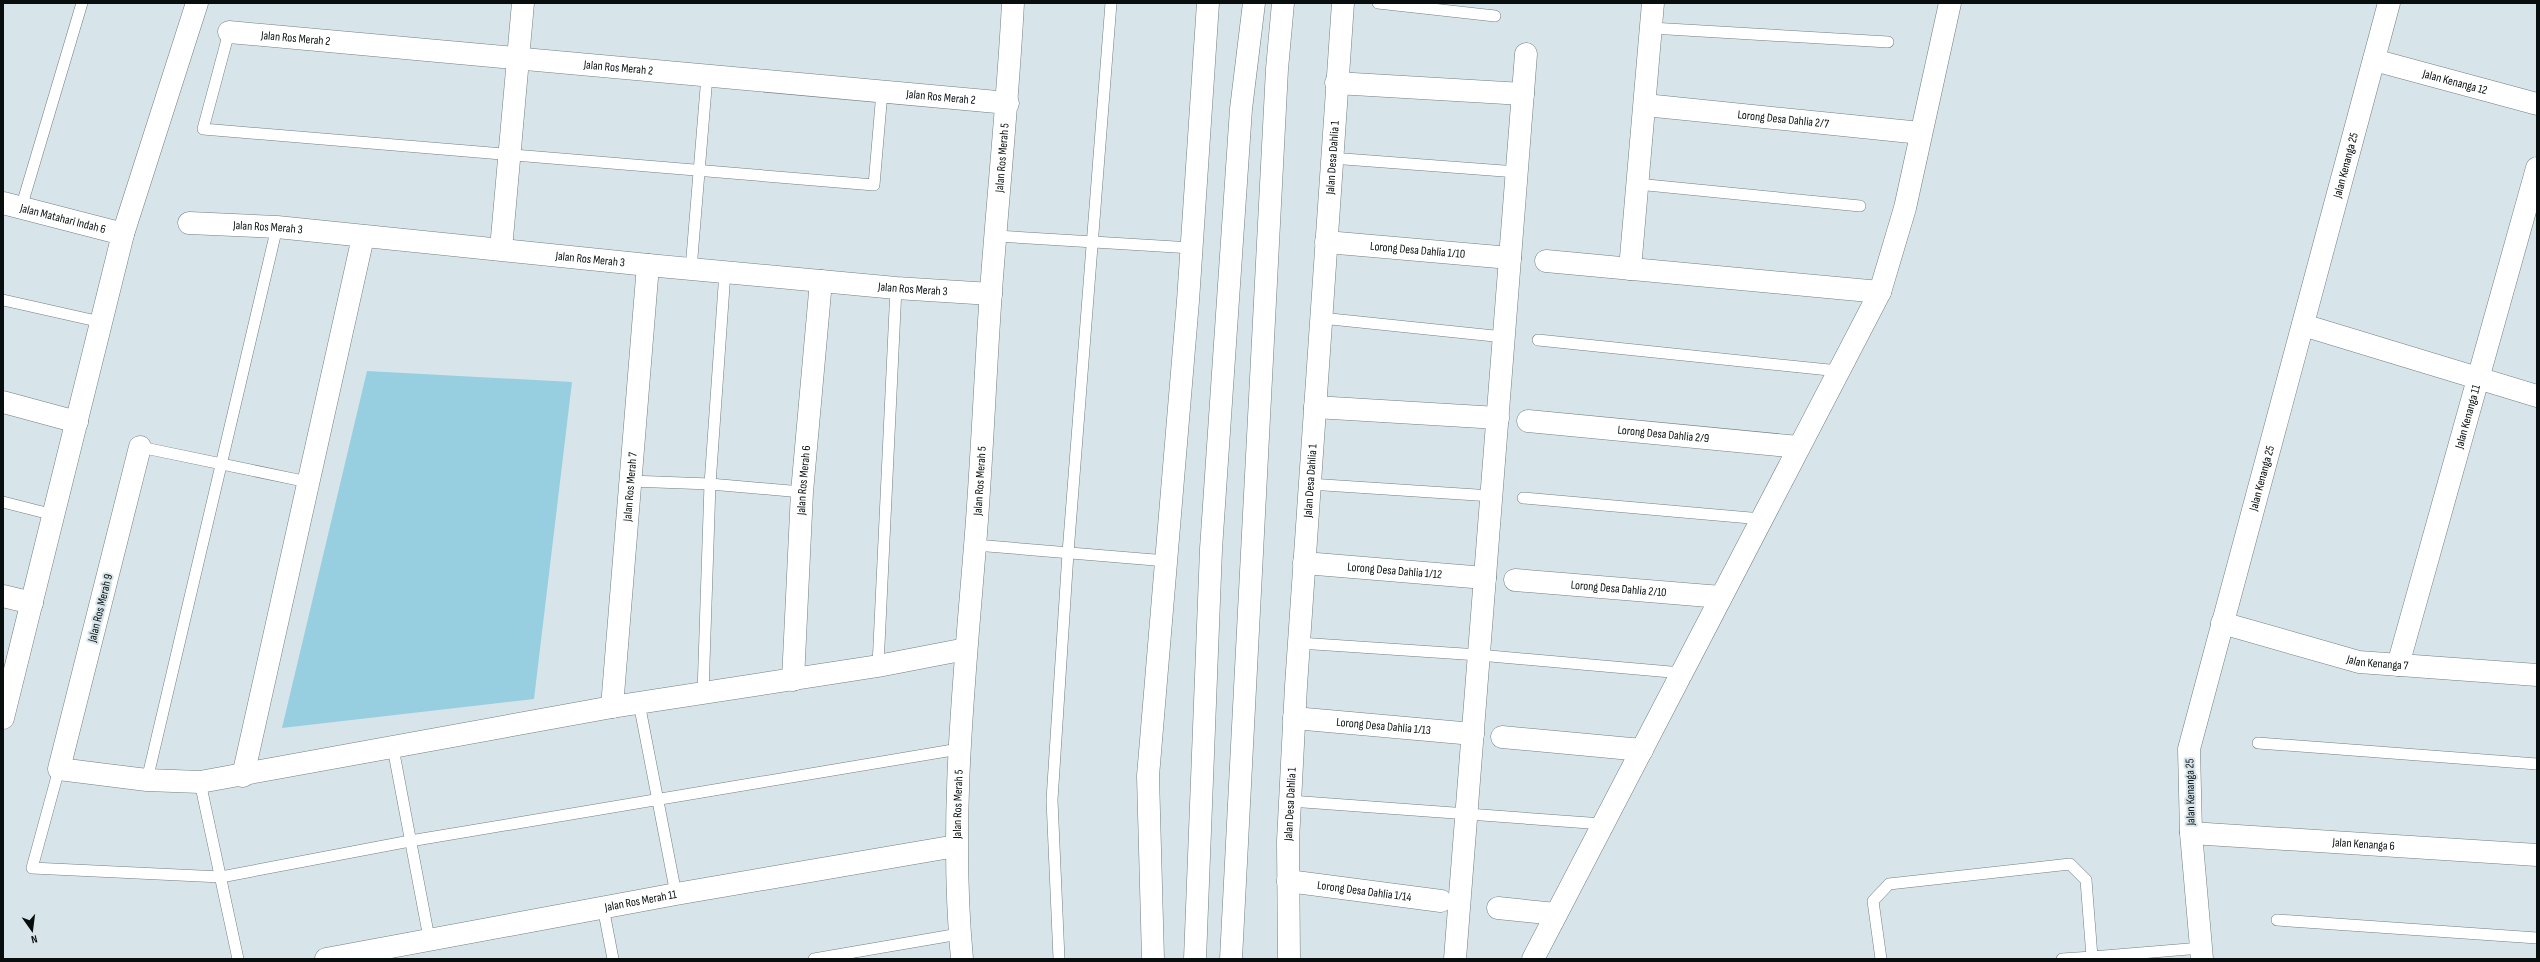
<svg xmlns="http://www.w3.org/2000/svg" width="2540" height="962" font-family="'Sofia Sans Condensed',sans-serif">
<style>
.green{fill:#97cee0}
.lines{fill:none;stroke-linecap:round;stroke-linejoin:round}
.service-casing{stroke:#727f83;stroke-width:12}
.minor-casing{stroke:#727f83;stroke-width:23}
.tertiary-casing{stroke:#727f83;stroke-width:23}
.service{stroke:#fff;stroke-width:11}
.minor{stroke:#fff;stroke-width:22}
.tertiary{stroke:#fff;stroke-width:22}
.labels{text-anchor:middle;stroke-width:4;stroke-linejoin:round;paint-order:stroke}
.street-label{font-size:12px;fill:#080d0e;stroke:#d7e5ea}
</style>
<rect width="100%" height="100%" fill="#d7e5ea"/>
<polygon class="green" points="367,371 572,382 534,699 282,728"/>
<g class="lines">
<defs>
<g id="service">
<polyline points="1378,3 1495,16"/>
<polyline points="1651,28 1888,42"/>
<polyline points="229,32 203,129 874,185 882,92"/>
<polyline points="1331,158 1517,172"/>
<polyline points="1637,184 1860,206"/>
<polyline points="21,208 82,3"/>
<polyline points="996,236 1192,248"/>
<polyline points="691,269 707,76"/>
<polyline points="3,300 101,322"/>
<polyline points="1321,318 1504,337"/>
<polyline points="1538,340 1839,371"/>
<polyline points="140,447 308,482"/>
<polyline points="630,481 710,484 802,492"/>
<polyline points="1309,484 1492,496"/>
<polyline points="1523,498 1762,519"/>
<polyline points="3,502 54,515"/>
<polyline points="975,545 1167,561"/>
<polyline points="1299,643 1479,655 1682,673"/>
<polyline points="878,666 896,288"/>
<polyline points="703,693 710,484 725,272"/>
<polyline points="639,703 676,894"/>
<polyline points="2258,743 2537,764"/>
<polyline points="393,748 429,938"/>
<polyline points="59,769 32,868 221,877 410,841 959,749"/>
<polyline points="147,780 277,227"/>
<polyline points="200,782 238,959"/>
<polyline points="1290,801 1603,824"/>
<polyline points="603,907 613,959"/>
<polyline points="2277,920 2537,938"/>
<polyline points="814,959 959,934"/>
<polyline points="1059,959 1052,800 1068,553 1111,3"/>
<polyline points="1881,959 1873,901 1889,884 2070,864 2086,880 2092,957 2201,948"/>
<polyline points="2062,959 2092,957"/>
</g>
<g id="minor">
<path id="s1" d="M229,32L1008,103"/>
<path id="s2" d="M2374,60L2537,104"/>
<polyline points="1336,83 1523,94"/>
<path id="s3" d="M1645,105L1921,133"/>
<path id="s4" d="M3,203L123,234"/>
<path id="s5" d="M189,223L277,227L648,265L896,288L991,294"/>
<path id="s6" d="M1326,242L1510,258"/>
<polyline points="501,249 523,3"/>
<polyline points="1546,261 1880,292"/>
<polyline points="1630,269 1653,3"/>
<polyline points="2303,325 2537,396"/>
<polyline points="3,402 77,422"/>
<polyline points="1315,407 1498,418"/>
<path id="s7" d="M1528,421L1799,447"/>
<polyline points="140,447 59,769 147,780 200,782 612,707 878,666 966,649"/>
<path id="s8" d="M1304,563L1485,578"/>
<path id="s9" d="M1515,580L1721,597"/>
<polyline points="3,596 32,603"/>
<path id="s10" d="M2222,623L2359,662L2537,675"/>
<path id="s11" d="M2398,665L2537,168"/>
<path id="s12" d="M793,680L802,492L821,281"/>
<path id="s13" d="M612,707L648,265"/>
<polyline points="3,718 123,234 197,3"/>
<path id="s14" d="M1294,718L1473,734"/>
<polyline points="1502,737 1642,750"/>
<polyline points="243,776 363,237"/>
<path id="s15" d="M2191,833L2537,855"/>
<path id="s16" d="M1288,881L1441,901"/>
<polyline points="1498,908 1556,914"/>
<path id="s17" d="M326,959L676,894L956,846"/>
<path id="s18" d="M962,959C949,821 964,683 975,546C982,461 985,376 991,291C998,195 1008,99 1013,3"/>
<polyline points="1153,959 1148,776 1188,301 1208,3"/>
<path id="s19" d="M1289,959L1288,841L1296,686L1343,3"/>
<polyline points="1455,959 1526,54"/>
<polyline points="1533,959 1880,292 1905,208 1950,3"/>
<path id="s20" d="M2202,959L2191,833L2189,749L2389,3"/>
</g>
<g id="tertiary">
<polyline points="1195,959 1211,549 1241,109 1254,3"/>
<polyline points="1231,959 1277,69 1283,3"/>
</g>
</defs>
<use href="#service" class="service-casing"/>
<use href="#minor" class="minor-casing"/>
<use href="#tertiary" class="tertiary-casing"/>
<use href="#service" class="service"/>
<use href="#minor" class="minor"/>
<use href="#tertiary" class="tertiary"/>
</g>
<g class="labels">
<g class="street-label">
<text dy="4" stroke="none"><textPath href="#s1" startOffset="67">Jalan Ros Merah 2</textPath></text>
<text dy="4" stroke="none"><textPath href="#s1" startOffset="391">Jalan Ros Merah 2</textPath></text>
<text dy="4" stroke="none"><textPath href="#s2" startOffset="84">Jalan Kenanga 12</textPath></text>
<text dy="4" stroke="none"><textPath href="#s1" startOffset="715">Jalan Ros Merah 2</textPath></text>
<text dy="4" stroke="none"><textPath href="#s3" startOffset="139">Lorong Desa Dahlia 2/7</textPath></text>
<text dy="4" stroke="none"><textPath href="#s19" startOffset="803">Jalan Desa Dahlia 1</textPath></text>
<text dy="4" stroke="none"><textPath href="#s18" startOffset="803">Jalan Ros Merah 5</textPath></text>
<text dy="4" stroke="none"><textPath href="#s20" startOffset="815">Jalan Kenanga 25</textPath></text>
<text dy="4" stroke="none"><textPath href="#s4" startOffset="62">Jalan Matahari Indah 6</textPath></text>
<text dy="4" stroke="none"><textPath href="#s5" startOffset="79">Jalan Ros Merah 3</textPath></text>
<text dy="4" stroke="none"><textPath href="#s6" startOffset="92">Lorong Desa Dahlia 1/10</textPath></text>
<text dy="4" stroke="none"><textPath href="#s5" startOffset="403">Jalan Ros Merah 3</textPath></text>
<text dy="4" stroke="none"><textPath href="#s5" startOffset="727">Jalan Ros Merah 3</textPath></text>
<text dy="4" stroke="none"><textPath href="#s11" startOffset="258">Jalan Kenanga 11</textPath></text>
<text dy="4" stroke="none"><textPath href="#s7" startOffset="136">Lorong Desa Dahlia 2/9</textPath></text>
<text dy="4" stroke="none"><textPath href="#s20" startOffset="491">Jalan Kenanga 25</textPath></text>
<text dy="4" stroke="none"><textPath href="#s12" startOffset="200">Jalan Ros Merah 6</textPath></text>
<text dy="4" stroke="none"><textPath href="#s18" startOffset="479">Jalan Ros Merah 5</textPath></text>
<text dy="4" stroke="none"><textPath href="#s19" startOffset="479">Jalan Desa Dahlia 1</textPath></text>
<text dy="4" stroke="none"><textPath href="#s13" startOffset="221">Jalan Ros Merah 7</textPath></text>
<text dy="4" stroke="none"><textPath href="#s8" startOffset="91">Lorong Desa Dahlia 1/12</textPath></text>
<text dy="4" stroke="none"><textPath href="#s9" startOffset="104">Lorong Desa Dahlia 2/10</textPath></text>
<text transform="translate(100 608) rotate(-76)" y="4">Jalan Ros Merah 9</text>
<text dy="4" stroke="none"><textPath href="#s10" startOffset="161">Jalan Kenanga 7</textPath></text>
<text dy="4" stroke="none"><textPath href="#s14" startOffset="90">Lorong Desa Dahlia 1/13</textPath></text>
<text transform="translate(2190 792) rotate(-91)" y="4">Jalan Kenanga 25</text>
<text dy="4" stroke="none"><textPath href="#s18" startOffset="155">Jalan Ros Merah 5</textPath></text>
<text dy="4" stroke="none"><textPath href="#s19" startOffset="155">Jalan Desa Dahlia 1</textPath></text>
<text dy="4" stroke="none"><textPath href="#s15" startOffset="173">Jalan Kenanga 6</textPath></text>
<text dy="4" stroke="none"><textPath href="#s16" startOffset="77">Lorong Desa Dahlia 1/14</textPath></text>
<text dy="4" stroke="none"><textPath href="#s17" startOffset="320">Jalan Ros Merah 11</textPath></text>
</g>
</g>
<rect width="2540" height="962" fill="none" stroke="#080d0e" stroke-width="8"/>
<g transform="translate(32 930) rotate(166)" stroke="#d7e5ea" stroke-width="3" paint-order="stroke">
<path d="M0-3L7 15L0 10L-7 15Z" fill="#080d0e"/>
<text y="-6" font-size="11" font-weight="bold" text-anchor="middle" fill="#080d0e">N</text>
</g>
</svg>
